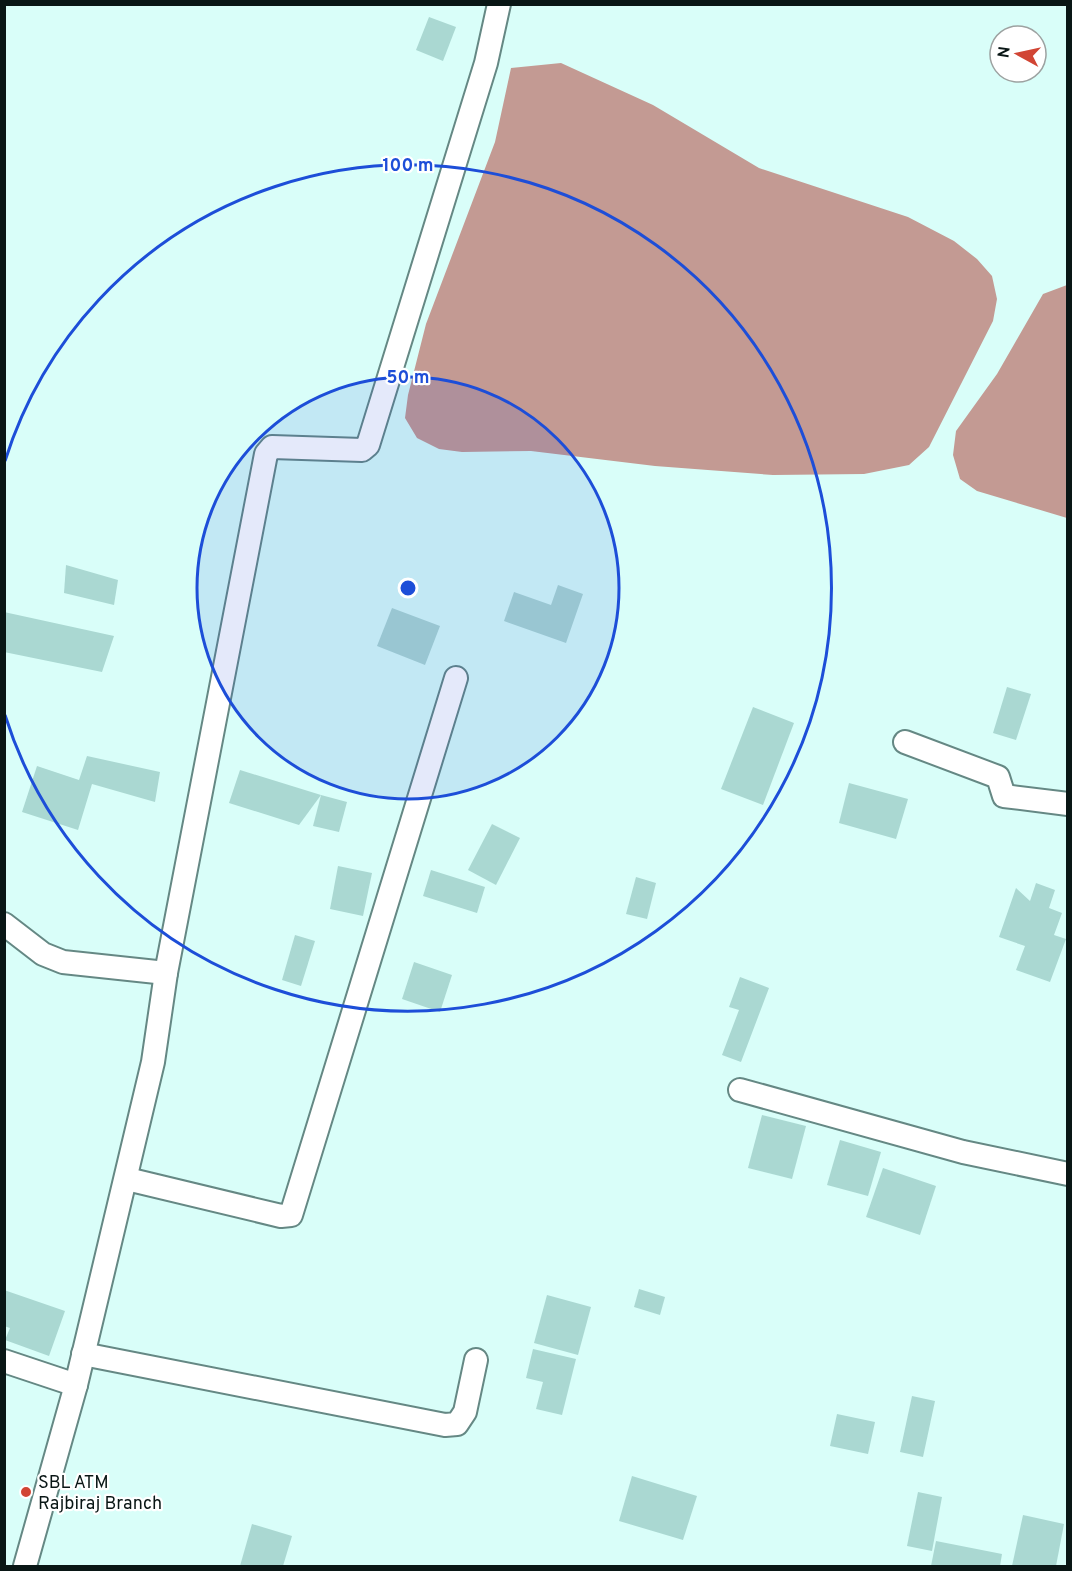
<svg xmlns="http://www.w3.org/2000/svg" width="1072" height="1571" font-family="Overpass,sans-serif">
<style>
.water{fill:#c39a93}
.building{fill:#aad8d2}
.lines{fill:none;stroke-linecap:round;stroke-linejoin:round}
.minor-casing{stroke:#658884;stroke-width:26}
.minor{stroke:#fff;stroke-width:22}
.ring{fill:none;stroke:#1d4ed8;stroke-width:3}
.poi-dot{fill:#d14534;stroke:#fff;stroke-width:2}
.labels{text-anchor:middle;stroke-width:4.5;stroke-linejoin:round;paint-order:stroke}
.poi-label{font-size:18px;fill:#091615;stroke:#fff;text-anchor:start}
.centre{fill:#1d4ed8;stroke:#fff;stroke-width:3}
.ring-label{font-size:18px;text-anchor:middle;font-weight:bold;fill:#1d4ed8;stroke:#fff;stroke-width:4.5;stroke-linejoin:round;paint-order:stroke}
</style>
<rect width="100%" height="100%" fill="#d9fef9"/>
<g class="water">
<polygon points="561,63 653,105 759,168 908,217 954,241 977,259 992,276 997,299 993,321 929,447 909,465 864,474 773,475 655,466 531,451 462,452 439,449 417,438 405,418 408,395 426,324 495,142 511,68"/>
<polygon points="1067,285 1068,285 1067,518 977,491 960,479 953,455 956,431 997,374 1043,294"/>
</g>
<g class="building">
<polygon points="429,17 456,27 443,61 416,50"/>
<polygon points="66,565 118,580 114,605 64,593"/>
<polygon points="558,585 583,594 566,643 504,621 514,592 551,605"/>
<polygon points="392,608 440,626 425,665 377,646"/>
<polygon points="4,612 114,636 102,672 4,652"/>
<polygon points="1007,687 1031,694 1016,740 993,733"/>
<polygon points="753,707 794,723 763,805 721,789"/>
<polygon points="87,756 160,772 155,802 92,784 78,830 22,812 37,766 79,780"/>
<polygon points="240,770 321,795 299,825 229,803"/>
<polygon points="849,783 908,799 896,839 839,823"/>
<polygon points="321,795 347,802 339,832 313,826"/>
<polygon points="492,824 520,838 496,885 468,870"/>
<polygon points="338,866 372,873 363,916 330,909"/>
<polygon points="431,870 485,887 477,913 423,896"/>
<polygon points="636,877 656,883 647,919 626,914"/>
<polygon points="1036,883 1055,890 1049,908 1062,913 1054,935 1066,939 1050,982 1016,970 1025,946 999,937 1016,888 1030,901"/>
<polygon points="295,935 315,941 301,986 282,980"/>
<polygon points="414,962 452,975 440,1012 402,999"/>
<polygon points="740,977 769,988 741,1062 722,1055 739,1010 729,1007"/>
<polygon points="762,1115 806,1126 792,1179 748,1168"/>
<polygon points="840,1140 881,1152 868,1196 827,1185"/>
<polygon points="883,1168 936,1186 920,1235 866,1217"/>
<polygon points="639,1289 665,1297 660,1315 634,1307"/>
<polygon points="4,1290 65,1311 49,1356 5,1340 10,1328 4,1326"/>
<polygon points="547,1295 591,1307 578,1355 534,1343"/>
<polygon points="533,1349 576,1359 562,1415 536,1409 543,1382 526,1378"/>
<polygon points="912,1396 935,1401 923,1457 900,1452"/>
<polygon points="837,1414 875,1422 868,1454 830,1446"/>
<polygon points="632,1476 697,1496 683,1540 619,1521"/>
<polygon points="918,1492 942,1497 932,1551 907,1546"/>
<polygon points="1023,1515 1064,1524 1056,1566 1012,1566"/>
<polygon points="252,1524 292,1536 283,1566 240,1566"/>
<polygon points="936,1541 1002,1554 1000,1566 931,1566"/>
</g>
<g class="lines">
<defs>
<g id="minor">
<polyline points="905,742 998,777 1004,796 1068,804"/>
<polyline points="4,924 43,954 63,962 166,973"/>
<polyline points="740,1090 963,1152 1068,1174"/>
<polyline points="127,1179 281,1216 291,1215 456,678"/>
<polyline points="83,1354 445,1425 457,1424 465,1412 476,1360"/>
<polyline points="4,1361 76,1385"/>
<polyline points="25,1566 76,1385 153,1062 166,973 266,454 272,447 362,450 368,445 486,63 499,4"/>
</g>
</defs>
<use href="#minor" class="minor-casing"/>
<use href="#minor" class="minor"/>
</g>
<circle cx="408" cy="588" r="211" fill="#1d4ed8" fill-opacity=".12"/>
<g class="ring">
<circle cx="408" cy="588" r="211"/>
<path d="M5 461A423 423 0 1 1 5 715"/>
</g>
<circle class="poi-dot" cx="26" cy="1492" r="6"/>
<g class="labels">
<g class="poi-label">
<text x="38" y="1488">SBL ATM<tspan x="38" dy="21">Rajbiraj Branch</tspan></text>
</g>
</g>
<circle cx="408" cy="588" r="9" class="centre"/>
<g class="ring-label">
<text x="408" y="171">100 m</text>
<text x="408" y="383">50 m</text>
</g>
<rect width="1072" height="1571" fill="none" stroke="#091615" stroke-width="12"/>
<g transform="translate(1018 54) rotate(278)"><circle r="28" fill="#ffffff" stroke="#9da2a1" stroke-width="1.5"/>
<path d="M0-4.5L10 22L0 15L-10 22Z" fill="#d14534"/>
<text y="-9" font-size="16" font-weight="bold" text-anchor="middle" fill="#091615">N</text>
</g>
</svg>
